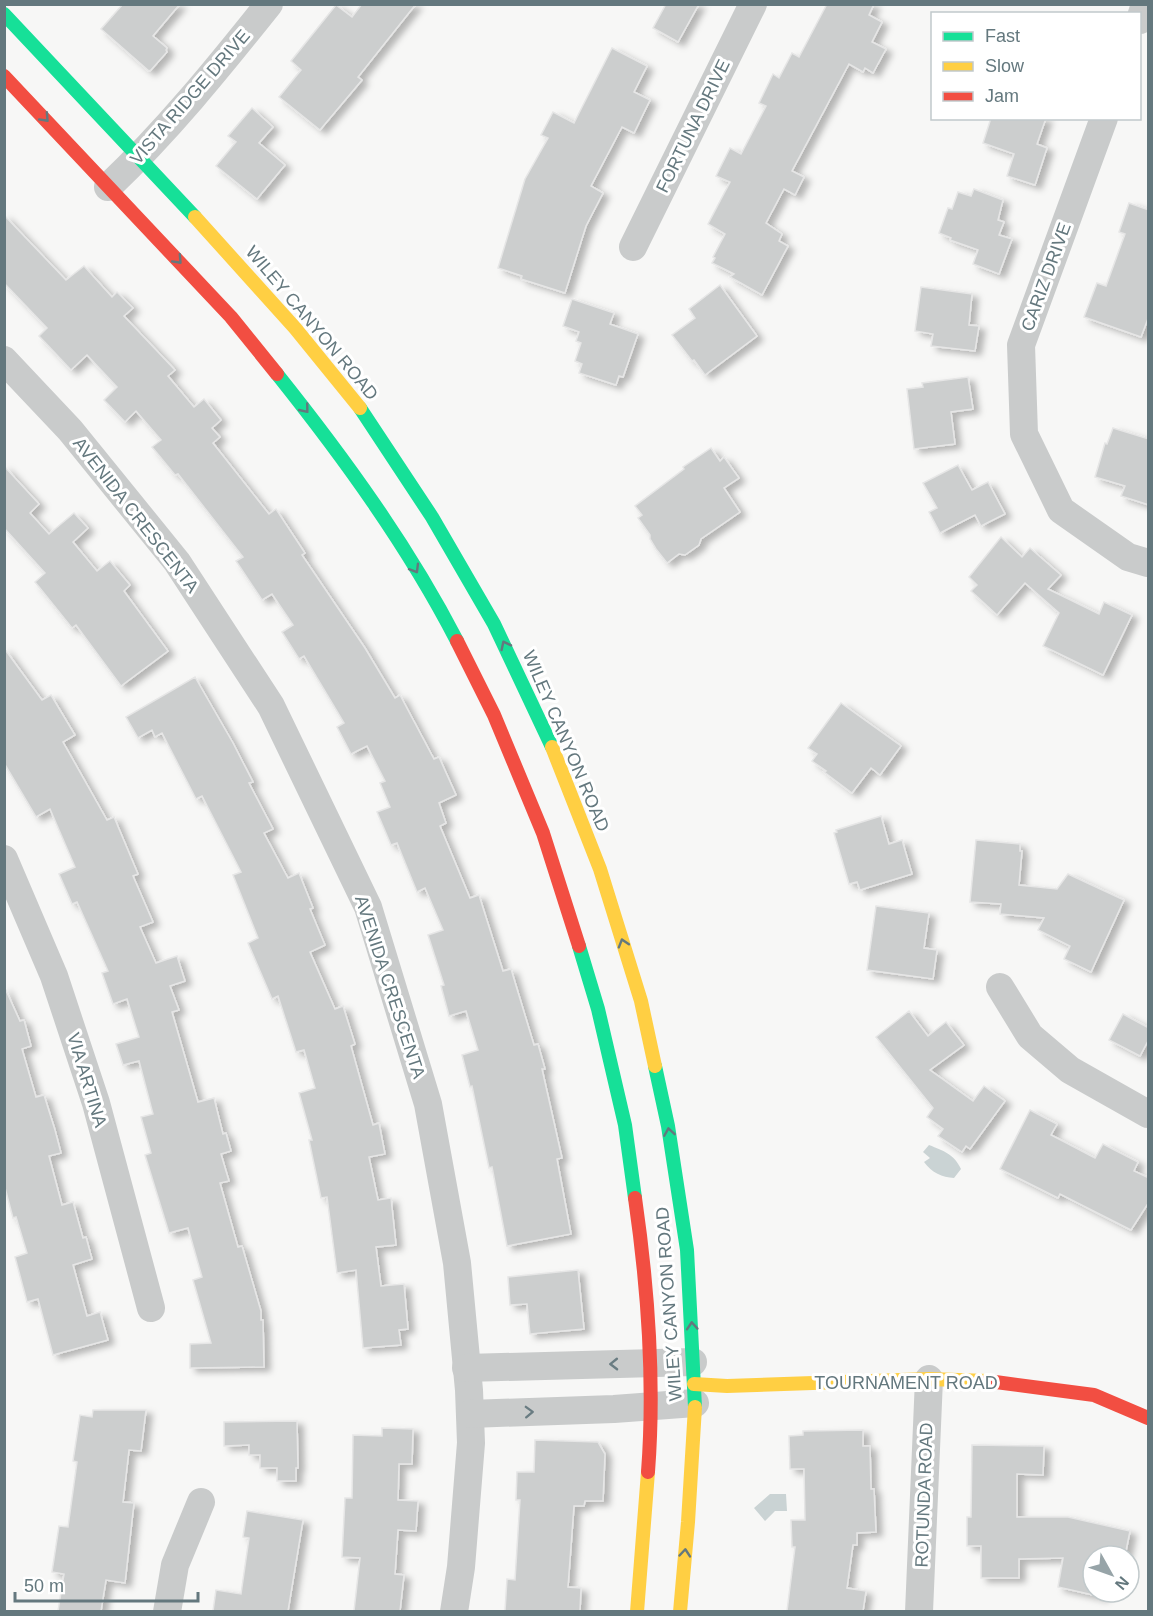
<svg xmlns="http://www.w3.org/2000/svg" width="1153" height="1616" font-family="Helvetica,sans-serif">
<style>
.water{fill:#cad3d4}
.building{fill:#cccece;stroke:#e6e6e6;stroke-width:1.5;filter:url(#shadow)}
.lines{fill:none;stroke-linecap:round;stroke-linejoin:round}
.street{stroke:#c9cbcb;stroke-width:28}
.fast{stroke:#16e098;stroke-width:14}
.slow{stroke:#ffcf43;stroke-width:14}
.jam{stroke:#f24e42;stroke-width:14}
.oneway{stroke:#64787e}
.oneway2{stroke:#697c82}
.labels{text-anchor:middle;stroke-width:6;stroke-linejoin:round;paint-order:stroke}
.street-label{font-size:18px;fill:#64787e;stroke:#fff}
</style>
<defs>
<filter id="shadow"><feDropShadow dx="6" dy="4" stdDeviation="3" flood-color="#0004"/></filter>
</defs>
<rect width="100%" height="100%" fill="#f7f7f6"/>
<g class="water">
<path d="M929,1145C944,1151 954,1154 961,1169L954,1178C942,1177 932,1173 924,1162L930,1158L923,1152Z"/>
<polygon points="770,1494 786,1494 787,1511 775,1511 765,1521 754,1508"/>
</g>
<g class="building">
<polygon points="123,4 180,4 153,36 167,48 166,50 167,52 151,70 149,71 101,29"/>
<polygon points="362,4 416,4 358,77 362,80 320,130 279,97 301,70 291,61 336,5 352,17"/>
<polygon points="666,4 699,4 678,42 653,28"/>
<polygon points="827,4 874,4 869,15 882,22 872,42 886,49 873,73 865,68 863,72 849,64 792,171 804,177 795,195 784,189 766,223 782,234 779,241 788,246 762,295 730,277 734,274 712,263 715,258 713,257 725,234 708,224 730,182 716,176 730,148 741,154 766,106 759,103 773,74 779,78 792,53 799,57"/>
<polygon points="612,48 647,66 634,92 650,100 634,133 622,127 591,186 603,193 586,226 565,293 521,279 522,276 498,268 525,179 548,138 541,135 553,112 574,123"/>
<polygon points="252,108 273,127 259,143 285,165 257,199 216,166 236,142 228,136"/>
<polygon points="991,118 1046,118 1037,144 1047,148 1035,185 1007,176 1014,154 983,143"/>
<polygon points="974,189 1003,200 998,220 1004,222 999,235 1012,239 999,274 973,264 978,250 950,240 951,238 939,233 948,208 952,209 958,192 971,196"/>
<polygon points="1129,203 1149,210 1149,316 1141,337 1084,317 1097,283 1106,286 1125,234 1119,232"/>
<polygon points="4,215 66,280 84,266 112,297 117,292 133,308 124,316 175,370 168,376 194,407 204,399 221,420 212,428 220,437 213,443 269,514 276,509 305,553 302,555 365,648 395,698 400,695 434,759 439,757 456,795 439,803 446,823 440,826 470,898 479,895 503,971 511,969 534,1045 538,1044 545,1069 542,1069 562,1158 557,1159 571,1234 507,1246 492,1167 489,1168 472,1086 470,1087 462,1055 478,1050 466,1011 449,1016 441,986 444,985 428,935 443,930 425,888 417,892 397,843 391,845 377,812 390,807 380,783 385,781 367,746 351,754 337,727 344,723 304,656 299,659 282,632 293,625 272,594 262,600 236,561 243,557 178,474 175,475 152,447 161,440 136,411 125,422 104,400 117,387 87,355 71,370 39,336 47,328 4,283"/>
<polygon points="720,285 757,336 705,375 694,360 692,361 672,335 695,318 689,309"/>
<polygon points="921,287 972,294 969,325 979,326 975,351 931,346 933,334 915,331"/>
<polygon points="572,299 614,313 610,324 638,334 623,377 619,376 616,385 579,373 582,364 575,361 581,343 576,341 579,332 563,326"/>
<polygon points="968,377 973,409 951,412 955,444 914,449 907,389 923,387 922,383"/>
<polygon points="1113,428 1149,439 1149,505 1121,496 1125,486 1095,477 1105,443 1107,444"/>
<polygon points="711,448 720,461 724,457 739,478 724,488 740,512 701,539 699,545 685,555 679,554 667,563 656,549 650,539 650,535 638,518 642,515 635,506 684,469 683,467"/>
<polygon points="958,465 972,490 988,482 1005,514 981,526 975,515 940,533 929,512 937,508 923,483"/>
<polygon points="4,466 39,504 30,513 49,534 74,513 88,528 73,542 97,571 110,561 130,585 124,591 168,651 121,686 76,625 72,628 35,582 45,573 4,528"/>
<polygon points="1001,537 1022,557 1030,548 1061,575 1048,589 1099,614 1104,602 1132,615 1103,675 1043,646 1059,613 1025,583 997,615 971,591 977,585 969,577"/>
<polygon points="4,648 42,700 51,695 75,735 63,742 107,820 114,817 138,874 133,876 153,922 140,927 156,963 177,956 185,981 170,986 179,1010 172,1012 198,1102 214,1098 223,1134 226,1133 231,1151 221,1154 229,1181 220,1183 238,1247 242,1246 261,1311 261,1320 263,1320 264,1367 190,1368 190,1344 211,1343 193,1280 202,1277 188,1228 169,1233 145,1155 151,1153 141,1117 153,1114 139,1061 123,1065 116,1044 139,1037 127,999 113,1004 102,973 108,971 77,902 72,904 59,874 75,867 50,809 36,817 4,763"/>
<polygon points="195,677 233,743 253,782 249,783 273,829 264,833 288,878 299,873 313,908 310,909 325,945 310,952 335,1009 343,1006 355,1044 351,1046 373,1125 379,1123 385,1154 369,1157 378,1200 391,1198 396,1245 376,1247 381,1286 404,1284 408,1329 399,1330 401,1345 363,1348 356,1270 337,1273 327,1197 321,1198 309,1140 312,1140 299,1093 315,1088 304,1050 296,1052 278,996 272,999 248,943 258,938 233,875 241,872 202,796 196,799 162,733 155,737 152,730 138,738 126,717"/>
<polygon points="841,703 901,746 880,775 871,768 852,793 824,772 826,771 812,761 817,754 808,748"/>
<polygon points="881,816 889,844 902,840 912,874 860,890 857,882 849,884 834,833 837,832 836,830"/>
<polygon points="976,840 1020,844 1020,851 1022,851 1019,885 1057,889 1068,874 1124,900 1091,972 1064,959 1070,946 1038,930 1044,918 1000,914 1001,904 970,902"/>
<polygon points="876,906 929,913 924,948 937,950 933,979 867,970"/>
<polygon points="4,986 20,1021 24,1020 31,1046 22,1049 36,1097 44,1095 55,1130 61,1153 49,1156 62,1205 73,1202 83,1238 86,1237 92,1259 73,1265 87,1316 100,1312 108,1340 53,1355 38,1299 27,1302 15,1257 27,1253 16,1217 13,1218 4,1184"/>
<polygon points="909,1011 928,1036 946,1022 964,1045 930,1070 973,1101 984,1086 1005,1101 970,1149 966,1146 962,1152 938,1136 943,1129 927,1117 933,1108 876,1037"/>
<polygon points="1123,1014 1149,1028 1149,1039 1140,1056 1109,1040"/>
<polygon points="1030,1110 1057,1124 1051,1135 1095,1158 1103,1144 1138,1162 1134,1171 1149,1178 1149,1202 1131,1230 1060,1194 1058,1198 1000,1169"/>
<polygon points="578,1270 584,1329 530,1334 527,1304 510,1305 508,1277"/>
<polygon points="93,1410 146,1410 141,1451 129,1450 123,1502 134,1503 125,1583 106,1580 101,1611 58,1611 64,1574 52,1572 59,1526 68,1527 77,1462 73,1461 80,1415 92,1417"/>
<polygon points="297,1421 298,1468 296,1468 296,1481 277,1481 277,1468 260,1468 260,1455 249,1455 249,1445 224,1446 224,1422"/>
<polygon points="382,1428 413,1429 412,1464 399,1464 398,1500 418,1501 416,1531 398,1530 395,1574 404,1575 400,1611 354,1611 360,1558 342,1557 345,1498 352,1498 353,1435 382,1436"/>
<polygon points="863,1430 863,1446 870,1446 871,1489 874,1489 876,1532 857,1533 857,1545 853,1545 847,1588 866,1591 863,1611 787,1611 795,1547 792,1547 791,1520 805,1520 804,1469 790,1469 789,1436 803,1435 803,1431"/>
<polygon points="535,1440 598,1442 605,1454 603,1501 585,1501 584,1506 574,1506 568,1587 581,1588 580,1611 505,1611 507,1579 515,1580 520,1500 516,1500 517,1472 534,1472"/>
<polygon points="972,1445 1044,1446 1043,1475 1017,1474 1017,1517 1068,1517 1130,1531 1125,1556 1093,1556 1093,1592 1103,1592 1102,1597 1058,1587 1063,1558 1019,1559 1019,1578 981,1578 981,1546 967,1546 967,1517 971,1517"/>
<polygon points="247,1511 303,1520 288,1611 213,1611 216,1590 241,1594 249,1538 243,1537"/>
</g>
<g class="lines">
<g class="street">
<polyline points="1140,20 1145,4"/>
<polyline points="1104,118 1021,345 1024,434 1061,510 1128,557 1148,563"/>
<path d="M108,187C167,131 218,68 269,4"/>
<polyline points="633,247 753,4"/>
<polyline points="4,360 70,430 177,562 271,706 368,907 428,1104 457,1263 469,1390 471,1443 461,1567 454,1612"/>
<polyline points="4,859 54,976 96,1103 151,1308"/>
<polyline points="1000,987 1030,1036 1070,1070 1148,1114"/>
<polyline points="466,1368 693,1362"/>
<polyline points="470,1414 614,1409 695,1403"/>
<polyline points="167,1612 175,1565 201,1502"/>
<polyline points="919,1612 929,1379"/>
</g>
<g class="fast">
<polyline points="4,14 195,217"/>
<path d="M277,374C344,458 408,546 457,641"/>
<polyline points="360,408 432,517 494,624 552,747"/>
<polyline points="579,946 598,1009 625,1125 635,1198"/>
<polyline points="655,1066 668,1126 687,1250 695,1407"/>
</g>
<g class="slow">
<polyline points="195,217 295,328 360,408"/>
<polyline points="552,747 600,869 641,1001 655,1066"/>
<polyline points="694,1384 727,1386 929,1379 988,1381"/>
<polyline points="637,1612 648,1472"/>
<polyline points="680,1612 688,1522 695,1407"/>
</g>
<g class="jam">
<polyline points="4,76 231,317 277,374"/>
<polyline points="457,641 494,715 543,833 579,946"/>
<path d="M635,1198C648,1288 655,1381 648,1472"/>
<polyline points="988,1381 1094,1395 1148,1418"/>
</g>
</g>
<defs><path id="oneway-chevron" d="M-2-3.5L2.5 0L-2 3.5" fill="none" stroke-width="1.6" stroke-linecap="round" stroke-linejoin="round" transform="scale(1.5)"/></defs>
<g class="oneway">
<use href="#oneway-chevron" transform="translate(45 118) rotate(47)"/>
<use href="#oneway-chevron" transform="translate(178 260) rotate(47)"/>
<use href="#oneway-chevron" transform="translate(305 409) rotate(51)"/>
<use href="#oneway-chevron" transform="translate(415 569) rotate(59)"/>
<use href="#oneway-chevron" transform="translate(505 645) rotate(-116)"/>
<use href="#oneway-chevron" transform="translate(623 943) rotate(-107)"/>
<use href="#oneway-chevron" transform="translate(669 1132) rotate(-99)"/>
<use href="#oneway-chevron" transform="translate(692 1326) rotate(-94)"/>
<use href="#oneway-chevron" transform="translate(685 1553) rotate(-85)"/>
</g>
<g class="oneway2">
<use href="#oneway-chevron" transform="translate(614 1364) rotate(179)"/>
<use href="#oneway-chevron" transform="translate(529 1412) rotate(-2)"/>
</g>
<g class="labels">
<g class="street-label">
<text transform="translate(190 97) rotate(-49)" y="6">VISTA RIDGE DRIVE</text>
<text transform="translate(693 126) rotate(-64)" y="6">FORTUNA DRIVE</text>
<text transform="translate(1046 277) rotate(-70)" y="6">CARIZ DRIVE</text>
<text transform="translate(312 323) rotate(50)" y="6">WILEY CANYON ROAD</text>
<text transform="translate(136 515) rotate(52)" y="6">AVENIDA CRESCENTA</text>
<text transform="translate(566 741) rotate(67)" y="6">WILEY CANYON ROAD</text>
<text transform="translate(390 987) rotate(72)" y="6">AVENIDA CRESCENTA</text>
<text transform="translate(87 1080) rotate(73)" y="6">VIA ARTINA</text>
<text transform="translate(669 1304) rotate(-94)" y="6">WILEY CANYON ROAD</text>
<text x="906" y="1389">TOURNAMENT ROAD</text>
<text transform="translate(924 1495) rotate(-88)" y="6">ROTUNDA ROAD</text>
</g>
</g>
<rect width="1153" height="1616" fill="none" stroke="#64787e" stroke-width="12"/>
<rect x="931" y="12" width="210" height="108" fill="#ffffff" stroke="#c1c9cb" stroke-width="1.5"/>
<rect x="943" y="32" width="30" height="9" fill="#16e098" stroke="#c1c9cb" stroke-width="1.5"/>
<text x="985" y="42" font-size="18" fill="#64787e">Fast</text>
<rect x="943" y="62" width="30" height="9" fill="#ffcf43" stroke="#c1c9cb" stroke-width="1.5"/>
<text x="985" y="72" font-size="18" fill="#64787e">Slow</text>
<rect x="943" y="92" width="30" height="9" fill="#f24e42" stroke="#c1c9cb" stroke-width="1.5"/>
<text x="985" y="102" font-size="18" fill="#64787e">Jam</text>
<g transform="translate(1111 1574) rotate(130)"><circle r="28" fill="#ffffff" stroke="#c1c9cb" stroke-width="1.5"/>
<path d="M0-4.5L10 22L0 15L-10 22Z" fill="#97a4a8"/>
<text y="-9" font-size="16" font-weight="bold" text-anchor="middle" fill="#64787e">N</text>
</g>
<path d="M15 1592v9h183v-9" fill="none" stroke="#64787e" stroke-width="3"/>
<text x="24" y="1592" font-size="18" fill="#64787e" stroke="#ffffff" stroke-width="4.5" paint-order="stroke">50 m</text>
</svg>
